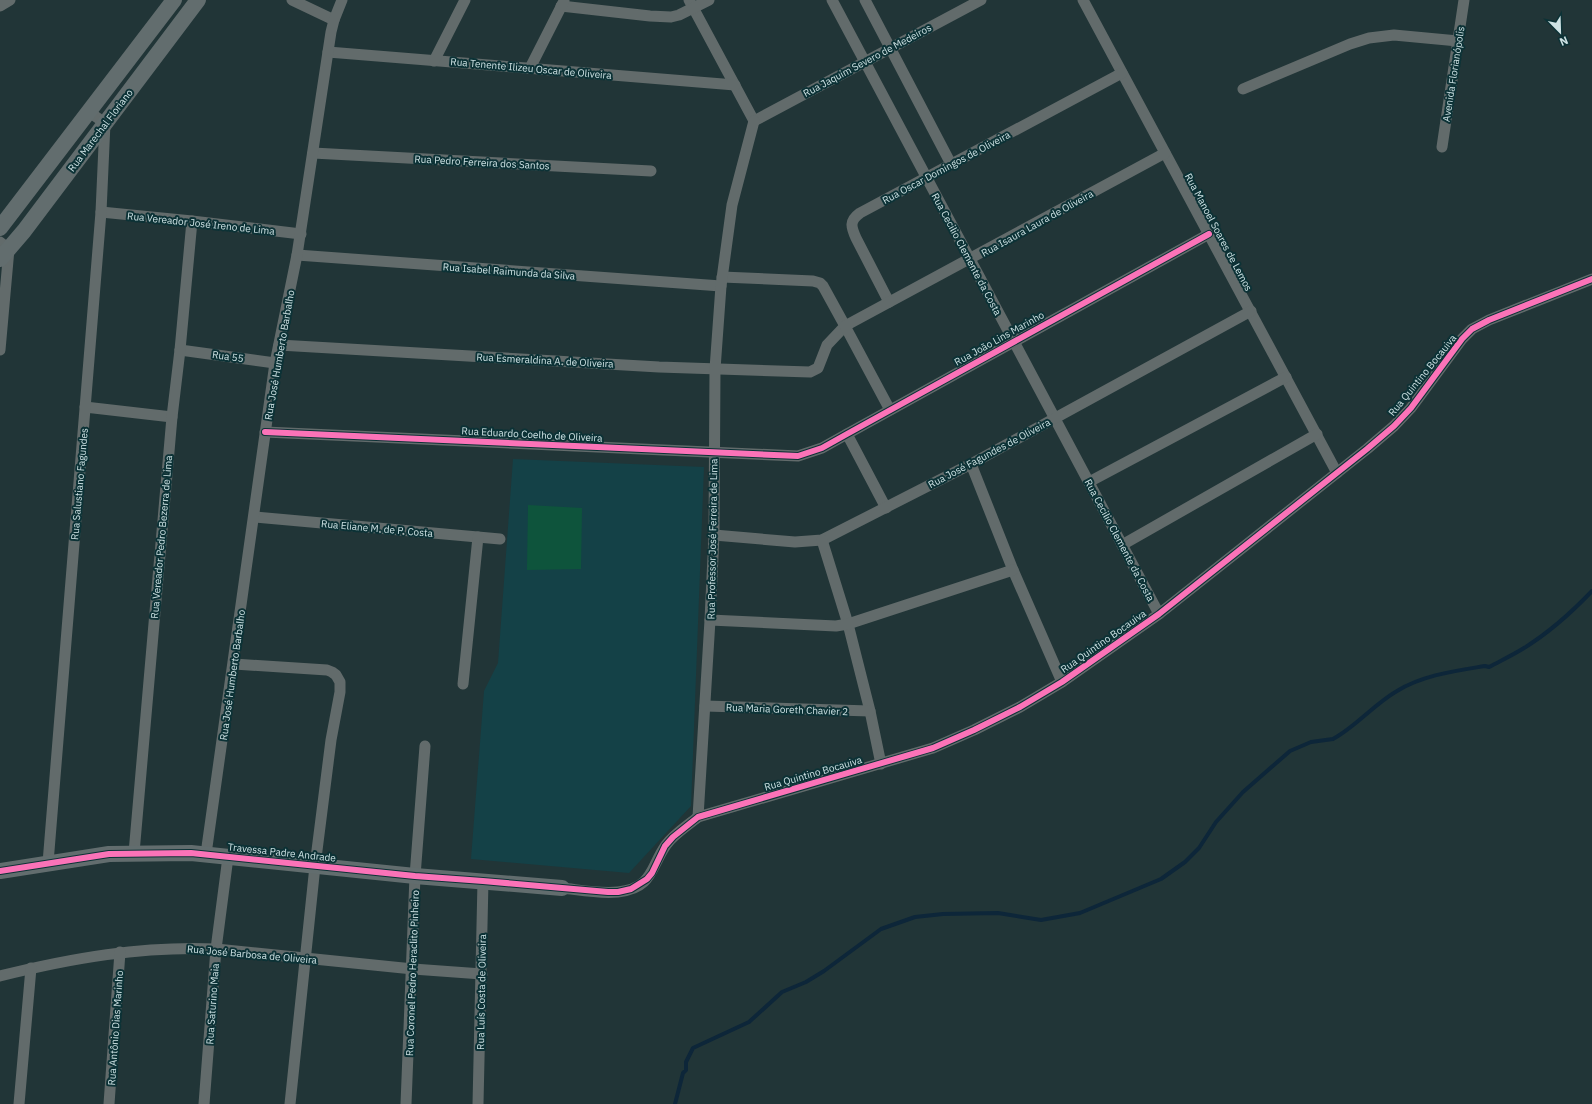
<svg xmlns="http://www.w3.org/2000/svg" width="1592" height="1104" font-family="'IBM Plex Sans',sans-serif">
<style>
.built{fill:#144147}
.green{fill:#0e543c}
.lines{fill:none;stroke-linecap:round;stroke-linejoin:round}
.stream{stroke:#0d2639;stroke-width:4}
.street{stroke:#626b6b;stroke-width:11}
.secondary{stroke:#626d6e;stroke-width:16}
.cycleway-casing{stroke:#0c3236;stroke-width:8}
.cycleway{stroke:#fb73b8;stroke-width:6}
.labels{text-anchor:middle;stroke-width:4;stroke-linejoin:round;paint-order:stroke}
.street-label{font-size:10px;fill:#cee2e4;stroke:#0c3236}
</style>
<rect width="100%" height="100%" fill="#213537"/>
<polygon class="built" points="513,459 704,467 691,806 629,873 471,859 484,691 498,663"/>
<polygon class="green" points="528,505 582,508 581,569 527,570"/>
<g class="lines">
<path class="stream" d="M675,1104L683,1073L686,1070V1062L693,1048L749,1022L782,992L806,982L824,971L881,929L915,917L943,914L998,913L1041,920L1080,913L1161,879L1185,862L1199,848L1216,822L1243,792L1290,751L1311,742L1333,739L1338,736C1359,723 1376,703 1397,691C1423,675 1455,671 1485,666L1489,667C1500,661 1513,655 1524,648C1550,632 1571,613 1592,591"/>
<g class="street">
<polyline points="292,0 334,20"/>
<polyline points="689,0 754,121"/>
<polyline points="832,0 1159,614"/>
<polyline points="865,0 951,164"/>
<polyline points="1083,0 1337,473"/>
<polyline points="0,6 10,0"/>
<polyline points="561,6 650,16 671,17 679,15 709,0"/>
<polyline points="328,52 735,85"/>
<polyline points="434,61 465,0"/>
<polyline points="530,68 564,1"/>
<polyline points="1243,89 1350,44 1369,38 1394,35 1458,41"/>
<polyline points="754,121 981,0"/>
<polyline points="1442,147 1464,0"/>
<polyline points="313,153 651,171"/>
<polyline points="101,212 192,221 301,234"/>
<polyline points="0,242 9,249 0,350"/>
<polyline points="297,255 721,286"/>
<path d="M889,302L856,238C851,227 849,221 860,213L1122,73"/>
<polyline points="279,345 659,367 810,372 818,368 827,345 845,326 823,286 820,283 813,281 722,277"/>
<polyline points="180,350 275,363"/>
<polyline points="85,407 172,417"/>
<polyline points="890,410 845,326 1165,153"/>
<polyline points="265,432 798,456 822,448 847,434 1209,234"/>
<polyline points="847,434 886,508"/>
<polyline points="971,464 1013,570 1062,682"/>
<polyline points="1089,482 1286,377"/>
<polyline points="255,517 500,539"/>
<polyline points="714,535 795,542 822,540 971,464 1251,311"/>
<polyline points="822,540 848,624 870,711 881,764"/>
<polyline points="1122,545 1317,434"/>
<polyline points="710,620 836,626 848,624 1013,570"/>
<polyline points="234,664 327,670 332,672 336,675 340,682 340,692 331,740 315,866 290,1104"/>
<polyline points="463,684 478,537"/>
<polyline points="705,706 870,711"/>
<polyline points="698,817 710,620 714,535 715,369 721,286 732,205 754,121"/>
<polyline points="134,853 172,417 180,350 192,221"/>
<polyline points="206,854 275,363 297,255 331,32 334,20 342,0"/>
<polyline points="48,863 101,212 105,123 89,112"/>
<path d="M562,888C580,890 599,894 618,892C653,888 650,868 666,845C674,834 687,826 698,817L933,748L974,730L1020,707L1062,682L1159,614L1367,449L1394,426L1411,408L1462,339L1472,329L1489,320L1592,279"/>
<path d="M0,976C72,958 141,946 216,949L413,969L482,974"/>
<polyline points="19,1104 31,968"/>
<polyline points="109,1104 120,952"/>
<polyline points="204,1104 216,949 228,857"/>
<polyline points="406,1104 415,876 425,746"/>
<polyline points="478,1104 483,881"/>
</g>
<g class="secondary">
<polyline points="0,228 174,0"/>
<polyline points="0,259 24,231 198,0"/>
<polyline points="0,871 109,854 191,853 415,876 562,888"/>
</g>
<defs>
<g id="cycleway">
<polyline points="265,432 798,456 822,448 847,434 1209,234"/>
<polyline points="0,871 109,854 191,853 415,876 483,881 608,892 618,892 631,889 647,879 652,873 665,846 673,837 698,817 933,748 974,730 1020,707 1062,682 1159,614 1367,449 1394,426 1411,408 1462,339 1472,329 1489,320 1592,279"/>
</g>
</defs>
<use href="#cycleway" class="cycleway-casing"/>
<use href="#cycleway" class="cycleway"/>
</g>
<g class="labels">
<g class="street-label">
<text transform="translate(867 60) rotate(-28)" y="4">Rua Jaquim Severo de Medeiros</text>
<text transform="translate(531 68) rotate(5)" y="4">Rua Tenente Ilizeu Oscar de Oliveira</text>
<text transform="translate(1453 74) rotate(-81)" y="4">Avenida Florianópolis</text>
<text transform="translate(100 130) rotate(-53)" y="4">Rua Marechal Floriano</text>
<text transform="translate(482 162) rotate(3)" y="4">Rua Pedro Ferreira dos Santos</text>
<text transform="translate(946 167) rotate(-28)" y="4">Rua Oscar Domingos de Oliveira</text>
<text transform="translate(201 223) rotate(6)" y="4">Rua Vereador José Ireno de Lima</text>
<text transform="translate(1037 223) rotate(-29)" y="4">Rua Isaura Laura de Oliveira</text>
<text transform="translate(1219 232) rotate(62)" y="4">Rua Manoel Soares de Lemos</text>
<text transform="translate(967 254) rotate(62)" y="4">Rua Cecilio Clemente da Costa</text>
<text transform="translate(509 271) rotate(4)" y="4">Rua Isabel Raimunda da Silva</text>
<text transform="translate(999 338) rotate(-29)" y="4">Rua João Lins Marinho</text>
<text transform="translate(279 355) rotate(-80)" y="4">Rua José Humberto Barbalho</text>
<text transform="translate(228 356) rotate(8)" y="4">Rua 55</text>
<text transform="translate(545 360) rotate(3)" y="4">Rua Esmeraldina A. de Oliveira</text>
<text transform="translate(1422 375) rotate(-51)" y="4">Rua Quintino Bocauiva</text>
<text transform="translate(532 434) rotate(3)" y="4">Rua Eduardo Coelho de Oliveira</text>
<text transform="translate(989 453) rotate(-28)" y="4">Rua José Fagundes de Oliveira</text>
<text transform="translate(79 484) rotate(-85)" y="4">Rua Salustiano Fagundes</text>
<text transform="translate(377 528) rotate(5)" y="4">Rua Eliane M. de P. Costa</text>
<text transform="translate(161 537) rotate(-85)" y="4">Rua Vereador Pedro Bezerra de Lima</text>
<text transform="translate(712 539) rotate(-89)" y="4">Rua Professor José Ferreira de Lima</text>
<text transform="translate(1120 540) rotate(62)" y="4">Rua Cecilio Clemente da Costa</text>
<text transform="translate(1103 641) rotate(-35)" y="4">Rua Quintino Bocauiva</text>
<text transform="translate(232 675) rotate(-82)" y="4">Rua José Humberto Barbalho</text>
<text transform="translate(787 709) rotate(2)" y="4">Rua Maria Goreth Chavier 2</text>
<text transform="translate(813 773) rotate(-16)" y="4">Rua Quintino Bocauiva</text>
<text transform="translate(282 852) rotate(6)" y="4">Travessa Padre Andrade</text>
<text transform="translate(252 954) rotate(5)" y="4">Rua José Barbosa de Oliveira</text>
<text transform="translate(412 973) rotate(-88)" y="4">Rua Coronel Pedro Heraclito Pinheiro</text>
<text transform="translate(481 992) rotate(-89)" y="4">Rua Luís Costa de Oliveira</text>
<text transform="translate(212 1004) rotate(-86)" y="4">Rua Saturino Maia</text>
<text transform="translate(115 1028) rotate(-86)" y="4">Rua Antônio Dias Marinho</text>
</g>
</g>
<g transform="translate(1560 32) rotate(157)" stroke="#0c3236" stroke-width="3" paint-order="stroke">
<path d="M0-3L7 15L0 10L-7 15Z" fill="#cee2e4"/>
<text y="-6" font-size="11" font-weight="bold" text-anchor="middle" fill="#cee2e4">N</text>
</g>
</svg>
